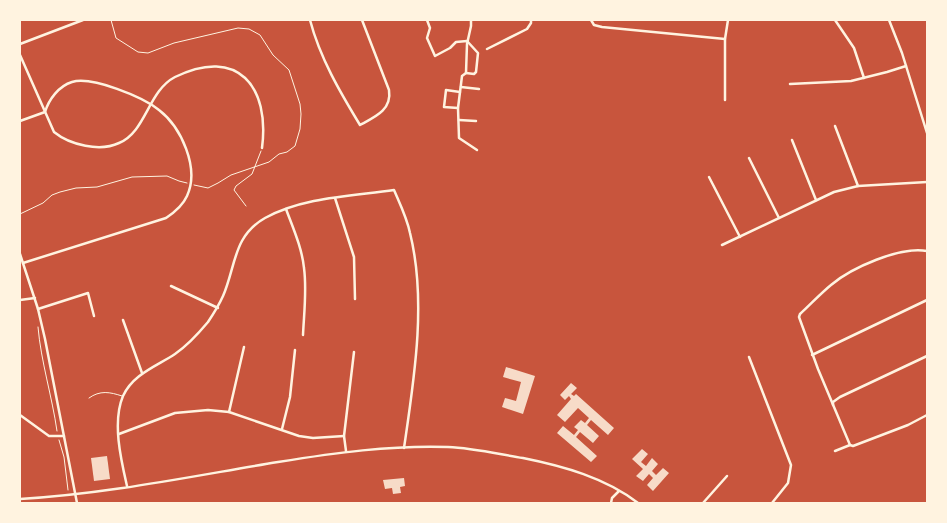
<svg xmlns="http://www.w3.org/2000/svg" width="947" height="523" font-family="Quicksand,sans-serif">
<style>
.building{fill:#f7dbc8}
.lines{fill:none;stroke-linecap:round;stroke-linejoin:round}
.path{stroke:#fff3e0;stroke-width:1}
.service{stroke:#fff3e0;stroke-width:1}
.minor{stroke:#fff3e0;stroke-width:2.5}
.tertiary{stroke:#fff3e0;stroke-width:2.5}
</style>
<rect width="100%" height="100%" fill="#c8553d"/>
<g class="building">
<polygon points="506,367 535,376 523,414 502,407 505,398 516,401 521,382 503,377"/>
<polygon points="571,383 577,388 571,394 574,396 576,394 614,428 608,435 591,420 587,425 599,436 593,443 580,432 576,437 597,456 591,462 557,433 563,426 574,435 578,430 574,427 581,420 585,423 589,418 578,408 565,422 557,415 571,399 569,396 565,400 560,395"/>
<polygon points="642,449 648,454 641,462 646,466 652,458 658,464 652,471 656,475 663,468 669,473 653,491 647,485 653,478 649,474 643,481 636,476 643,469 632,459"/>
<polygon points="107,456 110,479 94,481 91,458"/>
<polygon points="404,478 405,486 400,487 401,493 393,494 392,488 385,489 383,480"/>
</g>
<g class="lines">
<g class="path">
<polyline points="111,20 116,38 138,52 148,53 174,43 238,28 249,29 260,35 273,55 289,70 300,104 301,114 300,129 295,146 287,152 279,154 269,162 231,175 218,183 208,188 194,185"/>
<polyline points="246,206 234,190 236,186 252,174 261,151"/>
<polyline points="20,214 43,203 52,195 60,192 76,188 97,187 132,177 167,176 179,181 187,183"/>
<path d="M38,327C41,362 52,396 57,431"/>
<polyline points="59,440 64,457 68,490"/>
</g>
<path class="service" d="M89,398C100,390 110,392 122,396"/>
<g class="minor">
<path d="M310,20C320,58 340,92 360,125C375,117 392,110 389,90L362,20"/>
<polyline points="427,20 430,28 427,38 435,56 450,48 456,42 467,41 478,53 476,72 474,74 466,73"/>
<polyline points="471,20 471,26 467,44 466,73 462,76 458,108 459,138 477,150"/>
<polyline points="591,20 594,25 602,27 725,39"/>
<polyline points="835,20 854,48 864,78"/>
<polyline points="20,44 83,20"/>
<polyline points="487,49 527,29 531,23 531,20"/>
<path d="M20,55L54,132C70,145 100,152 119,143C146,132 148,91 175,77C238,46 270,87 262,148"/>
<polyline points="790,84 851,81 887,72 906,66"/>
<polyline points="461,87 479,89"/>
<polyline points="725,100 725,39 728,20"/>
<polyline points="458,108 444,107 446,90 460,92"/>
<polyline points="459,120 476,121"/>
<path d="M20,121L45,112C49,99 59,86 72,82C92,76 143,97 159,110C181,127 200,168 187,196C183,205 175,212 166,218L23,263"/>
<polyline points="835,126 858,186"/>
<polyline points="792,140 816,200"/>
<polyline points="749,158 779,218"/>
<polyline points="709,177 740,237"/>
<polyline points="335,198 354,257 355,299"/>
<path d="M286,209C293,228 302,248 304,268C307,290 304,313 303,335"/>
<polyline points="722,245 834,192 858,186 927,182"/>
<path d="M927,251C900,246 851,268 831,285C820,294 810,305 800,314L799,317L818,369L850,445L853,446L908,425L927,415"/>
<polyline points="171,286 218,308"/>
<polyline points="20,300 35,298"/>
<polyline points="38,309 88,293 94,316"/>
<polyline points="123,320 142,373"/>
<polyline points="812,355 927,300"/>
<polyline points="749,357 791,465 788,483 772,503"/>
<polyline points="833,405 833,402 840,397 927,356"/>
<polyline points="229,412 244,347"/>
<polyline points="20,415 49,436 64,436"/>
<polyline points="282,429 290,397 295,350"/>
<polyline points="119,434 175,413 208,410 229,412 299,436 313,438 344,436"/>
<polyline points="346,451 344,436 354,352"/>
<polyline points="835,451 850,445"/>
<path d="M127,486C121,460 112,422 123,396C133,374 157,366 175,354C188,345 198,334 208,322C214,313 219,305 223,296C236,266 233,236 265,218C303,197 352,196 394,190C400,204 407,218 410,233C427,301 414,380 404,448"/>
<path d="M20,499C107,494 193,476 278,462C334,453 391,445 448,447C473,448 498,454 523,458C563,466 606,478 638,503"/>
<polyline points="611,503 612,498 619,491"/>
<polyline points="703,503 727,476"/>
</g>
<g class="tertiary">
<polyline points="889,20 902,53 927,133"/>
<polyline points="20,254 38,309 45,339 77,503"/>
</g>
</g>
<rect width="947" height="523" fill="none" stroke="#fff3e0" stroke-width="42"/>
</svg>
